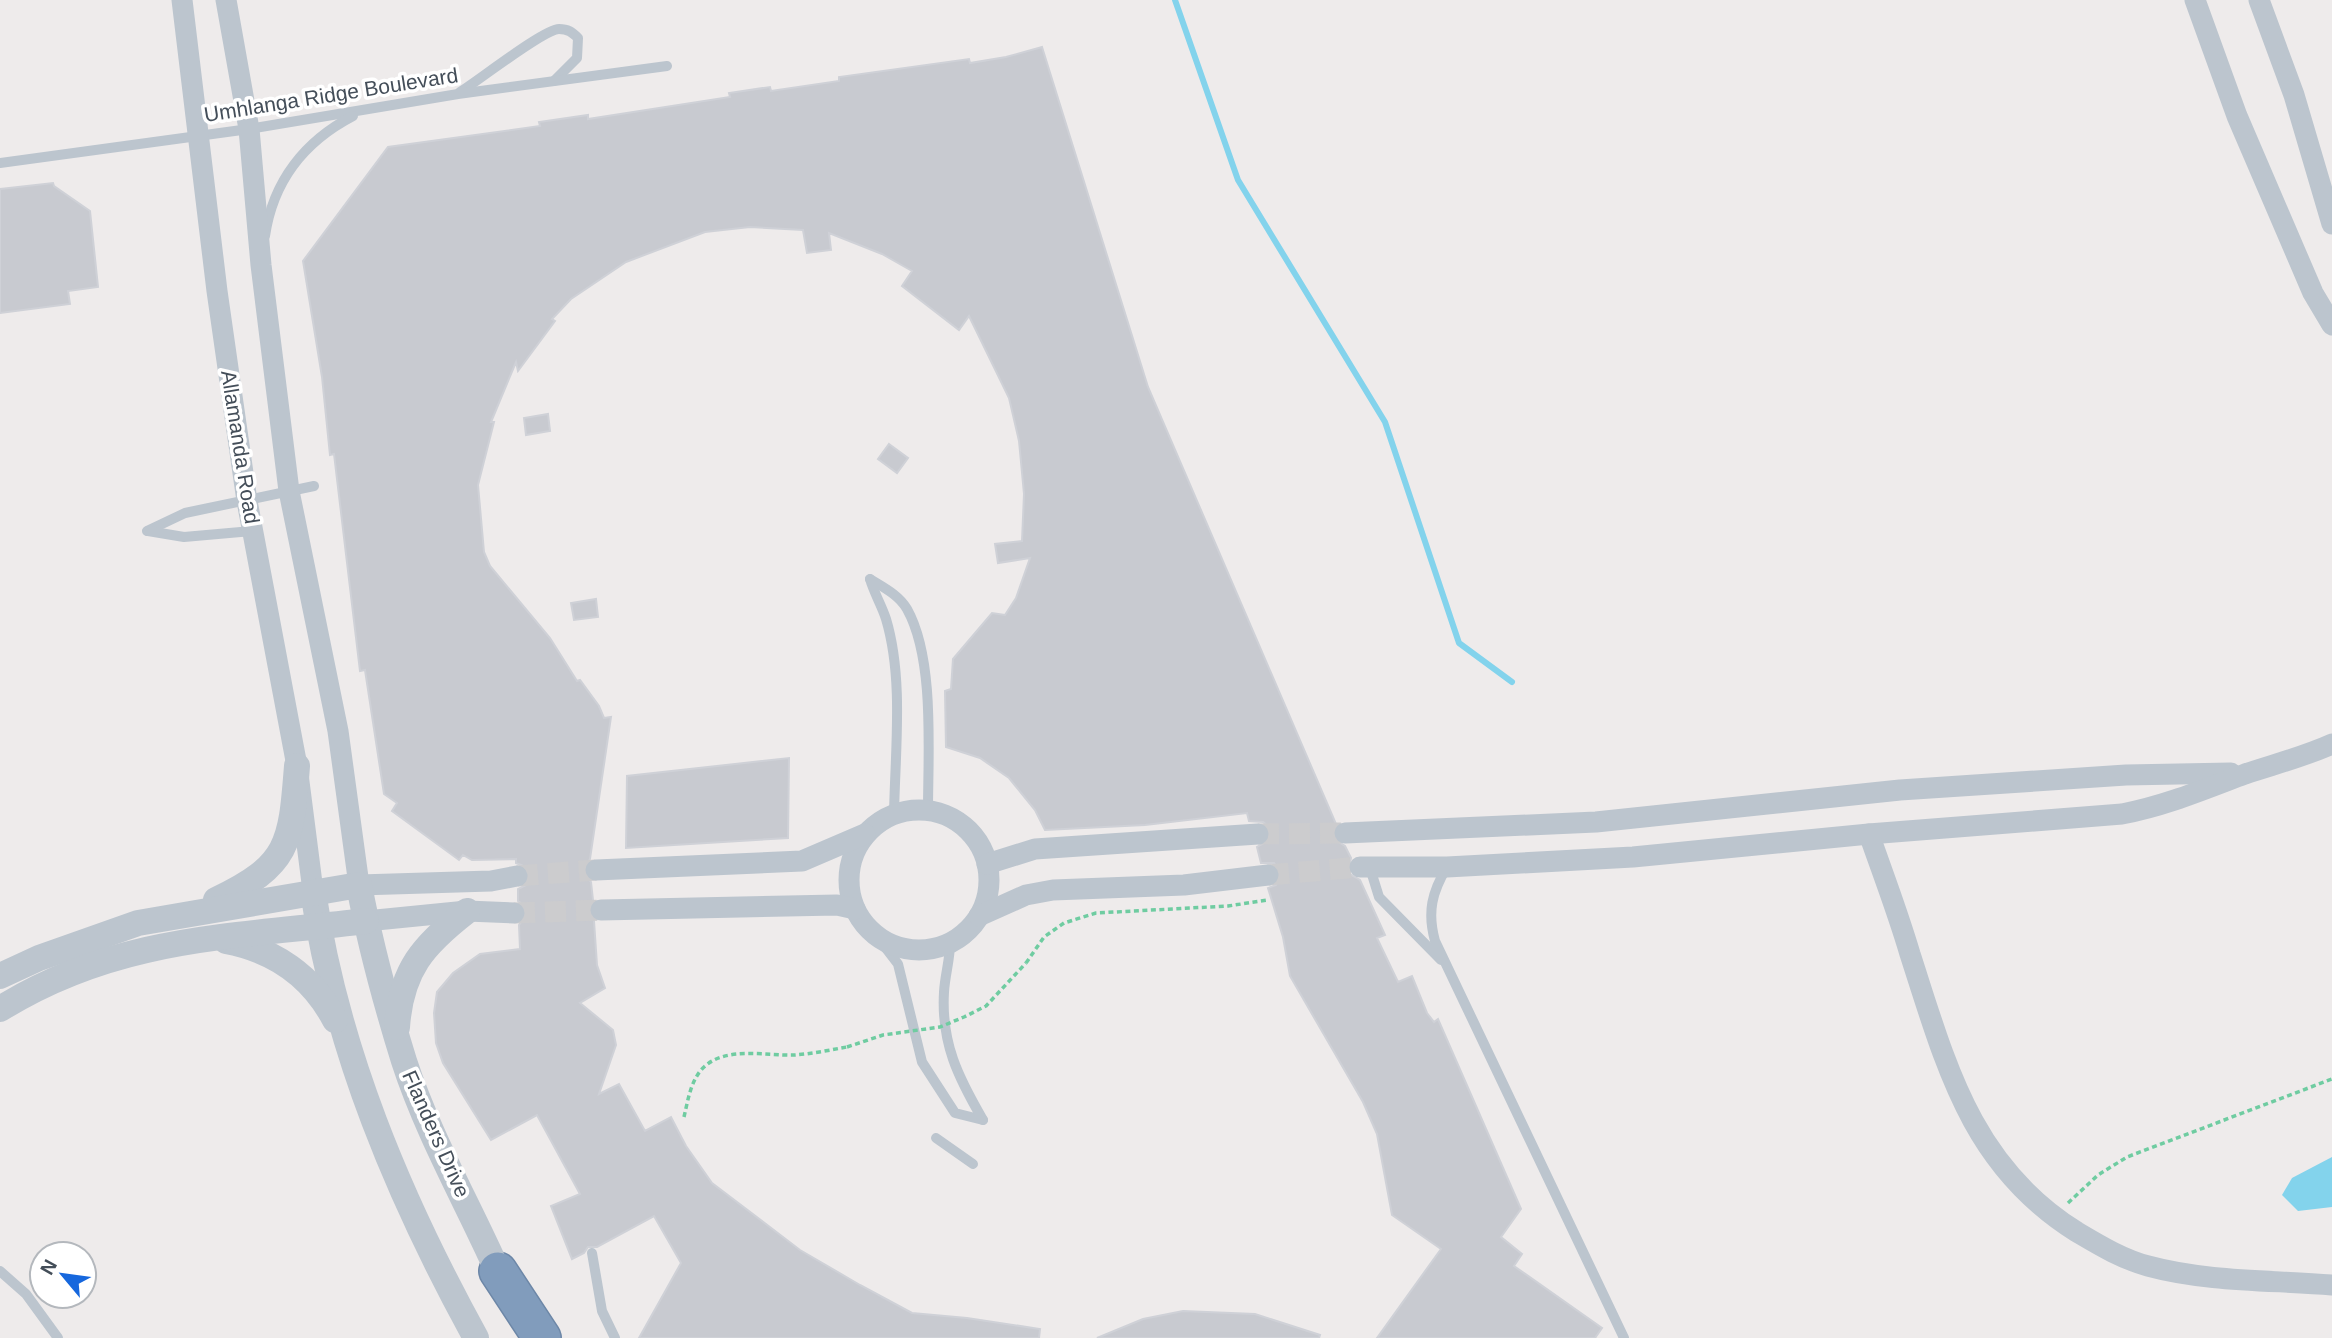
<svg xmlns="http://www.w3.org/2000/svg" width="2332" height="1338" font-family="Arial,sans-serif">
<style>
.water{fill:#83d3ec}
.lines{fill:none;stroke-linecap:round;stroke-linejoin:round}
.stream{stroke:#83d3ec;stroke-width:6}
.building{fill:#c8cad0;stroke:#cfd1d7;stroke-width:2}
.minor-tunnel{stroke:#ccccce;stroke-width:21;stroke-dasharray:21 10;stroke-linecap:butt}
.motorway-casing{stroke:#6d87a7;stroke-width:40}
.path{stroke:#6fcca1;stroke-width:3.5;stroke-dasharray:5 3.5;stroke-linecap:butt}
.service{stroke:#bcc5ce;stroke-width:10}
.minor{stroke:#bcc5ce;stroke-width:21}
.tertiary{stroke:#bcc5ce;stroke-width:26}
.motorway{stroke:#819cbc;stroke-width:37}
.path-bridge{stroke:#6fcca1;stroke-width:3.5;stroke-dasharray:5 3.5;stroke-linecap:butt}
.labels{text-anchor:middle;stroke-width:7;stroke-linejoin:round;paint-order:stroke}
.street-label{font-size:21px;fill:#444e59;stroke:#fff}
</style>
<rect width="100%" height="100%" fill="#eeebeb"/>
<polygon class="water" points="2332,1157 2332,1207 2298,1211 2282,1195 2292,1178"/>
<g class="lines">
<polyline class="stream" points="1175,0 1238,180 1385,422 1459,643 1512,682"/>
</g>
<g class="building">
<polygon points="1042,47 1148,387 1336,824 1332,833 1334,839 1345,846 1351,858 1348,873 1360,880 1385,935 1377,938 1398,982 1412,976 1427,1013 1434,1022 1438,1019 1521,1209 1501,1237 1522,1254 1514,1266 1602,1328 1595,1338 1377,1338 1441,1249 1392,1215 1377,1134 1363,1102 1290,976 1283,937 1268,888 1276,885 1281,873 1274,863 1261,863 1257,847 1269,840 1268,826 1263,822 1249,821 1247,813 1145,825 1045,830 1035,810 1009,778 980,758 946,747 945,691 951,689 953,659 992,613 1005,615 1016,598 1030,558 998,563 995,544 1022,541 1024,494 1019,441 1009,398 969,316 959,330 902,286 912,271 882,254 829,233 831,250 807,253 803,230 750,227 705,232 626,262 571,299 552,319 555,321 518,371 516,362 491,422 494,422 478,485 484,552 490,566 550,638 577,681 580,680 599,706 604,718 611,717 590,859 583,870 591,882 593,900 588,911 594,921 597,965 605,988 580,1003 613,1030 616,1045 599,1094 619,1084 645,1131 671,1117 686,1146 712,1183 800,1250 860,1285 912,1313 967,1318 1040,1329 1039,1338 639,1338 681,1263 654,1216 597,1247 588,1247 584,1253 572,1259 551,1206 580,1194 537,1115 491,1140 443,1063 436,1043 434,1013 437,992 453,973 480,954 520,949 519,925 527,913 525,906 518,901 518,889 526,885 530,874 526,867 516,863 516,859 472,860 463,855 459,860 392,811 397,803 384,794 365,670 360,671 334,454 330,455 322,377 303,261 388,147 540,126 539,122 588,115 588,119 730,97 729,93 770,87 771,91 839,81 839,77 969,59 970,63 1006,57"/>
<polygon points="53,183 54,186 90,211 98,287 68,291 70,304 0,313 0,189"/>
<polygon points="548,414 550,431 526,435 524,418"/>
<polygon points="889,444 908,458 897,473 878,459"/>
<polygon points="596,599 598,617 574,620 571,603"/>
<polygon points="789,758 788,838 626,848 627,776"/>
<polygon points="1183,1311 1255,1314 1320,1335 1319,1338 1097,1338 1143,1319"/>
</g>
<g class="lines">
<g class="minor-tunnel">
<polyline points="1258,834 1345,833"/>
<polyline points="1268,875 1360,867"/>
<polyline points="517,876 596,870"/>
<polyline points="514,913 601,910"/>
</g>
<defs>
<polyline id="motorway" points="498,1271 542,1338"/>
</defs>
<use href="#motorway" class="motorway-casing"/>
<g class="path">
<polyline points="1026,963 1044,937 1064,923 1096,913 1228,906 1268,900"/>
<path d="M684,1117C688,1100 691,1079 704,1067C726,1046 767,1056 794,1055C811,1054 830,1050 847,1047"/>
<polyline points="2068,1203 2098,1175 2127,1157 2332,1079"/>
</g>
<g class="service">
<path d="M460,92C478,81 544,29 559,29C568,29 572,32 578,38L577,58L554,81"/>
<polyline points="0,163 249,129 458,94 667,66"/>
<path d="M265,236C273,181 305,141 353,116"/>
<polyline points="147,531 185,513 314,486"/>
<polyline points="148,531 184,537 252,531"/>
<path d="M870,579C883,587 899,595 907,609C935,659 928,753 928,810"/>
<path d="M870,579C874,593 882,606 886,619C904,679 895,752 894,815"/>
<path d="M1447,867C1432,892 1427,912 1435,941L1624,1338"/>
<polyline points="1370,868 1379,897 1441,960"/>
<polyline points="878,938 898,964 922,1062 955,1113 983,1120"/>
<path d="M950,943C950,960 945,975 944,992C941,1043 958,1077 983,1120"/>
<polyline points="936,1138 973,1164"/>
<polyline points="592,1253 602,1311 615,1338"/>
<polyline points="0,1271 26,1294 58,1338"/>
</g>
<g class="minor">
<polyline points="182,0 217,291 247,501 297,766 313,891"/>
<polyline points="226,0 249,129 261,265 289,491 338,731 359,885 491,881 517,876"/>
<polyline points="2195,0 2237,116 2313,293 2332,325"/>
<polyline points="2259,0 2294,95 2332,224"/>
<circle cx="919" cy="880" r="70"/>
<polyline points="1345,833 1596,822 1900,790 2126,775 2231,773"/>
<path d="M1869,834C1883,874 1898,913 1910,954C1946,1065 1971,1166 2077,1232C2099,1245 2122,1259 2148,1266C2207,1282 2271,1280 2332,1285"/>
<polyline points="987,864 1035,849 1258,834"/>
<path d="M1360,867H1447L1633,857L1869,834L2122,814C2165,806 2205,789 2245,774C2275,764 2303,757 2332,744"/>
<polyline points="596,870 802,861 865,834"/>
<polyline points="601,910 837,905 855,909"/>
<polyline points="979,916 1026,895 1053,890 1184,885 1268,875"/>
<polyline points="366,921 467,911 514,913"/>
</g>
<g class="tertiary">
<path d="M313,891C336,1049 399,1198 476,1338"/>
<path d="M216,900C290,865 291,843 297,766"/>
<path d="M226,941C274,950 312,976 335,1020"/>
<path d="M0,976L39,958L138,923L359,885C370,944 386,1003 404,1061C429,1138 472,1211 504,1285"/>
<path d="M0,1009C117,936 234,937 366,921"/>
<path d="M397,1027C401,970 423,945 467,911"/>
</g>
<use href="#motorway" class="motorway"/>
<polyline class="path-bridge" points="847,1047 883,1035 940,1027 964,1017 986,1006 1026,963"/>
</g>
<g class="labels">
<g class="street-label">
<text transform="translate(331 95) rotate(-9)" y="7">Umhlanga Ridge Boulevard</text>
<text transform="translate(240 447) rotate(81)" y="7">Allamanda Road</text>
<text transform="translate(436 1134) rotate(66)" y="7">Flanders Drive</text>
</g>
</g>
<g transform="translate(63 1275) rotate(299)"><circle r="33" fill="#ffffff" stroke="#b4b8bd" stroke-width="2"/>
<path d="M0-5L12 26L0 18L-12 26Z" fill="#1667dd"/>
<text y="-10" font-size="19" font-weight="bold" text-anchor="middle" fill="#444e59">N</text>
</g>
</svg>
